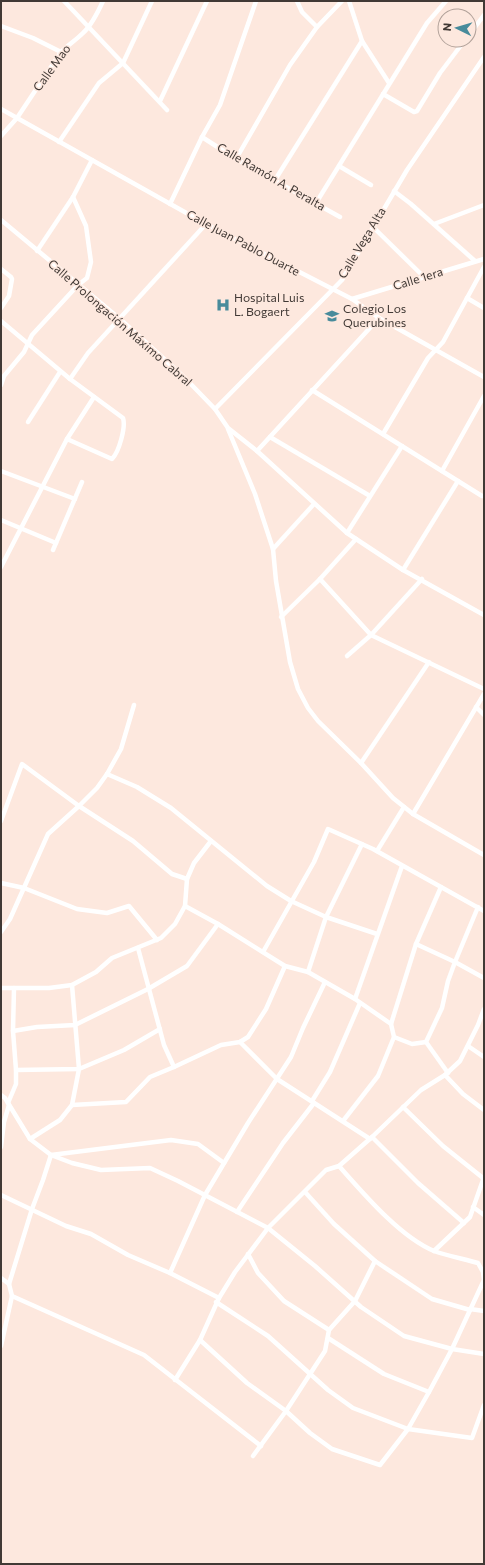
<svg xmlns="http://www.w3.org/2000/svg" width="485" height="1565" font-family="Commissioner,sans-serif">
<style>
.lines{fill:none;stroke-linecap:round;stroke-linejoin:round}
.minor{stroke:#fff;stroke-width:4.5}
.labels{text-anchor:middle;stroke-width:3;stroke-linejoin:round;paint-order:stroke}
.street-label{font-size:12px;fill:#413935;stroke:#fde8de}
.poi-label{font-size:12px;fill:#413935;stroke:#fde8de;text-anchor:start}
</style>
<rect width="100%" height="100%" fill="#fde8de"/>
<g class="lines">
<g class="minor">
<polyline points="64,1 167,110"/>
<polyline points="297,1 302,12 317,27"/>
<polyline points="349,1 362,41 389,83"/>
<polyline points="1,26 33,38 61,52"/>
<polyline points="469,35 484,15"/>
<polyline points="383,94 414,112 417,111 440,73 465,40"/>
<polyline points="160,101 207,1"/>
<polyline points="1,109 206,224 352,299 379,318 484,377"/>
<path d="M1,136L17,118L61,52C68,45 76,40 83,33C92,25 98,12 103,1"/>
<polyline points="202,137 236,159 340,217"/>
<polyline points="59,142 99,83 123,63 152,1"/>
<polyline points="236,159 290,65 317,27 342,1"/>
<polyline points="339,166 371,185"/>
<polyline points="275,180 362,41"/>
<polyline points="394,191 411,204 475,261"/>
<polyline points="316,203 427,23 446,1"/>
<polyline points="170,204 202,137 220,105 256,1"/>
<polyline points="1,220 120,319 185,378 215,409 228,428 257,451 347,533 403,570 484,615"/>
<polyline points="434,224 484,205"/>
<polyline points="373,227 424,277"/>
<polyline points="37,251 73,197 92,160"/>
<polyline points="1,269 11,277 12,279 9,296 1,308"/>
<polyline points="467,298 484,308"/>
<polyline points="352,299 484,259"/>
<path d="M1,321L70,379L123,418C126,427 119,452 112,459L67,439"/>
<polyline points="70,379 88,353 206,224"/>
<polyline points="1,385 4,376 24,352 32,335 78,285 87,278 91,262 86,226 73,197"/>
<polyline points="312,390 482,496"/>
<polyline points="215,409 342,280 407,170 484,57"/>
<polyline points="28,422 60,372"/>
<polyline points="228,429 255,494 273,549 276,581 290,662 298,689 308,708 318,721 361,763 393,798 413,814 484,855"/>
<polyline points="383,434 428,358 443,342 484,267"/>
<polyline points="270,437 370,496"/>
<polyline points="257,451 379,318"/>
<polyline points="1,471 75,499"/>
<polyline points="442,471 484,396"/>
<polyline points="1,520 56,543"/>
<polyline points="347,533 402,446"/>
<polyline points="273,549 314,504"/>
<polyline points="53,550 82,482"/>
<polyline points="1,567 67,439 94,397"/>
<polyline points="403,570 458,481"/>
<polyline points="320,579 371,635 484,689"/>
<polyline points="281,617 320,579 356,539"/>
<polyline points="347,656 371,635 422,579"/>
<polyline points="476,707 484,715"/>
<polyline points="361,763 429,662"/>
<polyline points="107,774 137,787 171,808 267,886 291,901 326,917 377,934"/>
<polyline points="413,814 484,694"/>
<polyline points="1,821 22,764 79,806 133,841 172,874 187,879"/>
<polyline points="377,851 404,807"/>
<polyline points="1,883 24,888 77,909 107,913 129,906 157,940"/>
<polyline points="185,906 218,924 285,966 308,972 355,999 391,1024"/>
<polyline points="1,932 10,919 48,834 79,806 97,788 107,774 121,749 134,705"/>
<polyline points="416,944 455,962 484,978"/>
<polyline points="138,948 164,1045 174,1067"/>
<polyline points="263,952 314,862 328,829 373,849 484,911"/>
<polyline points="308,972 326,917 362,844"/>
<polyline points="1,988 49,988 72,985 96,972 112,958 161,938 175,924 185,906 187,879 194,863 211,841"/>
<polyline points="355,999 402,866"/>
<polyline points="13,1031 37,1027 75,1025 148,989 187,966 218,924"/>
<polyline points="394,1037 412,1044 426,1042"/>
<polyline points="240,1042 277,1079 370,1139"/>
<polyline points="468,1046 484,1057"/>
<polyline points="16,1070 79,1069 124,1050 160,1029"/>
<polyline points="448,1073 426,1042 442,1008 448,981 455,962 478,907"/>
<polyline points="445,1075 463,1094 484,1110"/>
<polyline points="1,1095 5,1098 30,1139 51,1155 72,1163 101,1170 150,1168 178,1181 268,1228 315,1266 361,1307 404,1336 452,1349 484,1354"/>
<polyline points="312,1101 330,1072 360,1003"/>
<polyline points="8,1103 16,1084 16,1070 13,1031 14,988"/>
<polyline points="72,1105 126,1102 150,1077 174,1067 221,1045 240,1042 248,1037 266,1009 285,966"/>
<polyline points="403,1107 443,1146 483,1178"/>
<polyline points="343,1121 378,1076 394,1037 391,1024 416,944 441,887"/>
<polyline points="372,1137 418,1183 464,1223"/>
<polyline points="30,1139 60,1120 72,1105 79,1069 72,985"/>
<polyline points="1,1147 4,1122 9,1105"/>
<polyline points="305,1192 334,1224 375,1261 432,1299 470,1310"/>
<polyline points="1,1195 66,1226 91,1234 128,1255 170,1273 219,1298"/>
<polyline points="473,1207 484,1215"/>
<polyline points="237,1212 283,1143 314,1103"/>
<polyline points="434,1251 470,1217 484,1177"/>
<polyline points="248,1254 258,1273 284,1301 329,1330"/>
<polyline points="170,1273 205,1195 248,1123 291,1057 303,1028 325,982"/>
<polyline points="1,1278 9,1284"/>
<polyline points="12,1296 144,1355 261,1446"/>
<polyline points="216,1302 268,1336 328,1390 353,1408 408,1429 472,1438 484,1405"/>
<polyline points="470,1309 484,1311"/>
<polyline points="328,1338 384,1374 429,1392"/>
<path d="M200,1340L247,1383L286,1411L310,1433L332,1449L380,1465L408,1429L429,1392L452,1349L484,1280L483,1272L478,1263C464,1259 448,1256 434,1251C400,1237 363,1193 339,1166"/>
<polyline points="1,1346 12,1296 9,1284 32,1209 43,1180 51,1155 171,1140 198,1144 224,1163"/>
<polyline points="175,1380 200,1340 219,1298 235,1272 268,1228 326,1170 339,1166 372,1137 421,1090 445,1075 460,1061 478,1025 484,1009"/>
<polyline points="253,1456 286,1411 325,1351 329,1330 355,1301 375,1261"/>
</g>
</g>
<defs>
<symbol id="hospital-bare" viewBox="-9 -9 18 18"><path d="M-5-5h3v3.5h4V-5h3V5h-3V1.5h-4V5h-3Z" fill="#488b9b" stroke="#fde8de" stroke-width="2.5" paint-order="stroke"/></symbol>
<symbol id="school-bare" viewBox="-9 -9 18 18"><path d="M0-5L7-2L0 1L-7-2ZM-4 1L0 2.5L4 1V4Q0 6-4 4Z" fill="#488b9b" stroke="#fde8de" stroke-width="2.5" paint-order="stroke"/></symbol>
</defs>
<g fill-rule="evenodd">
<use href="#hospital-bare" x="213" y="295" width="20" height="20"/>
<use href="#school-bare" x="322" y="306" width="20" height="20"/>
</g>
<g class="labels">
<g class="street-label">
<text transform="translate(52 68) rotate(-54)" y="4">Calle Mao</text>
<text transform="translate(271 177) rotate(30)" y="4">Calle Ramón A. Peralta</text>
<text transform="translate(243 243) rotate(28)" y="4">Calle Juan Pablo Duarte</text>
<text transform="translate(362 243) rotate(-59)" y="4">Calle Vega Alta</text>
<text transform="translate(418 279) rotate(-17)" y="4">Calle 1era</text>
<text transform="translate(120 323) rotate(41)" y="4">Calle Prolongación Máximo Cabral</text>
</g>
<g class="poi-label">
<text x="234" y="302">Hospital Luis<tspan x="234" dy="14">L. Bogaert</tspan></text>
<text x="343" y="313">Colegio Los<tspan x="343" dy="14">Querubines</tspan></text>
</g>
</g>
<rect width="485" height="1565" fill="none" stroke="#413935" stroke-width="4"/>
<g transform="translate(457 28) rotate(275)"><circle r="19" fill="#fde8de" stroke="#b2a29a"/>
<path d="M0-3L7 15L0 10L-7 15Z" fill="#488b9b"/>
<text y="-6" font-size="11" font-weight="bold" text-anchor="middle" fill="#413935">N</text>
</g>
</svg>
